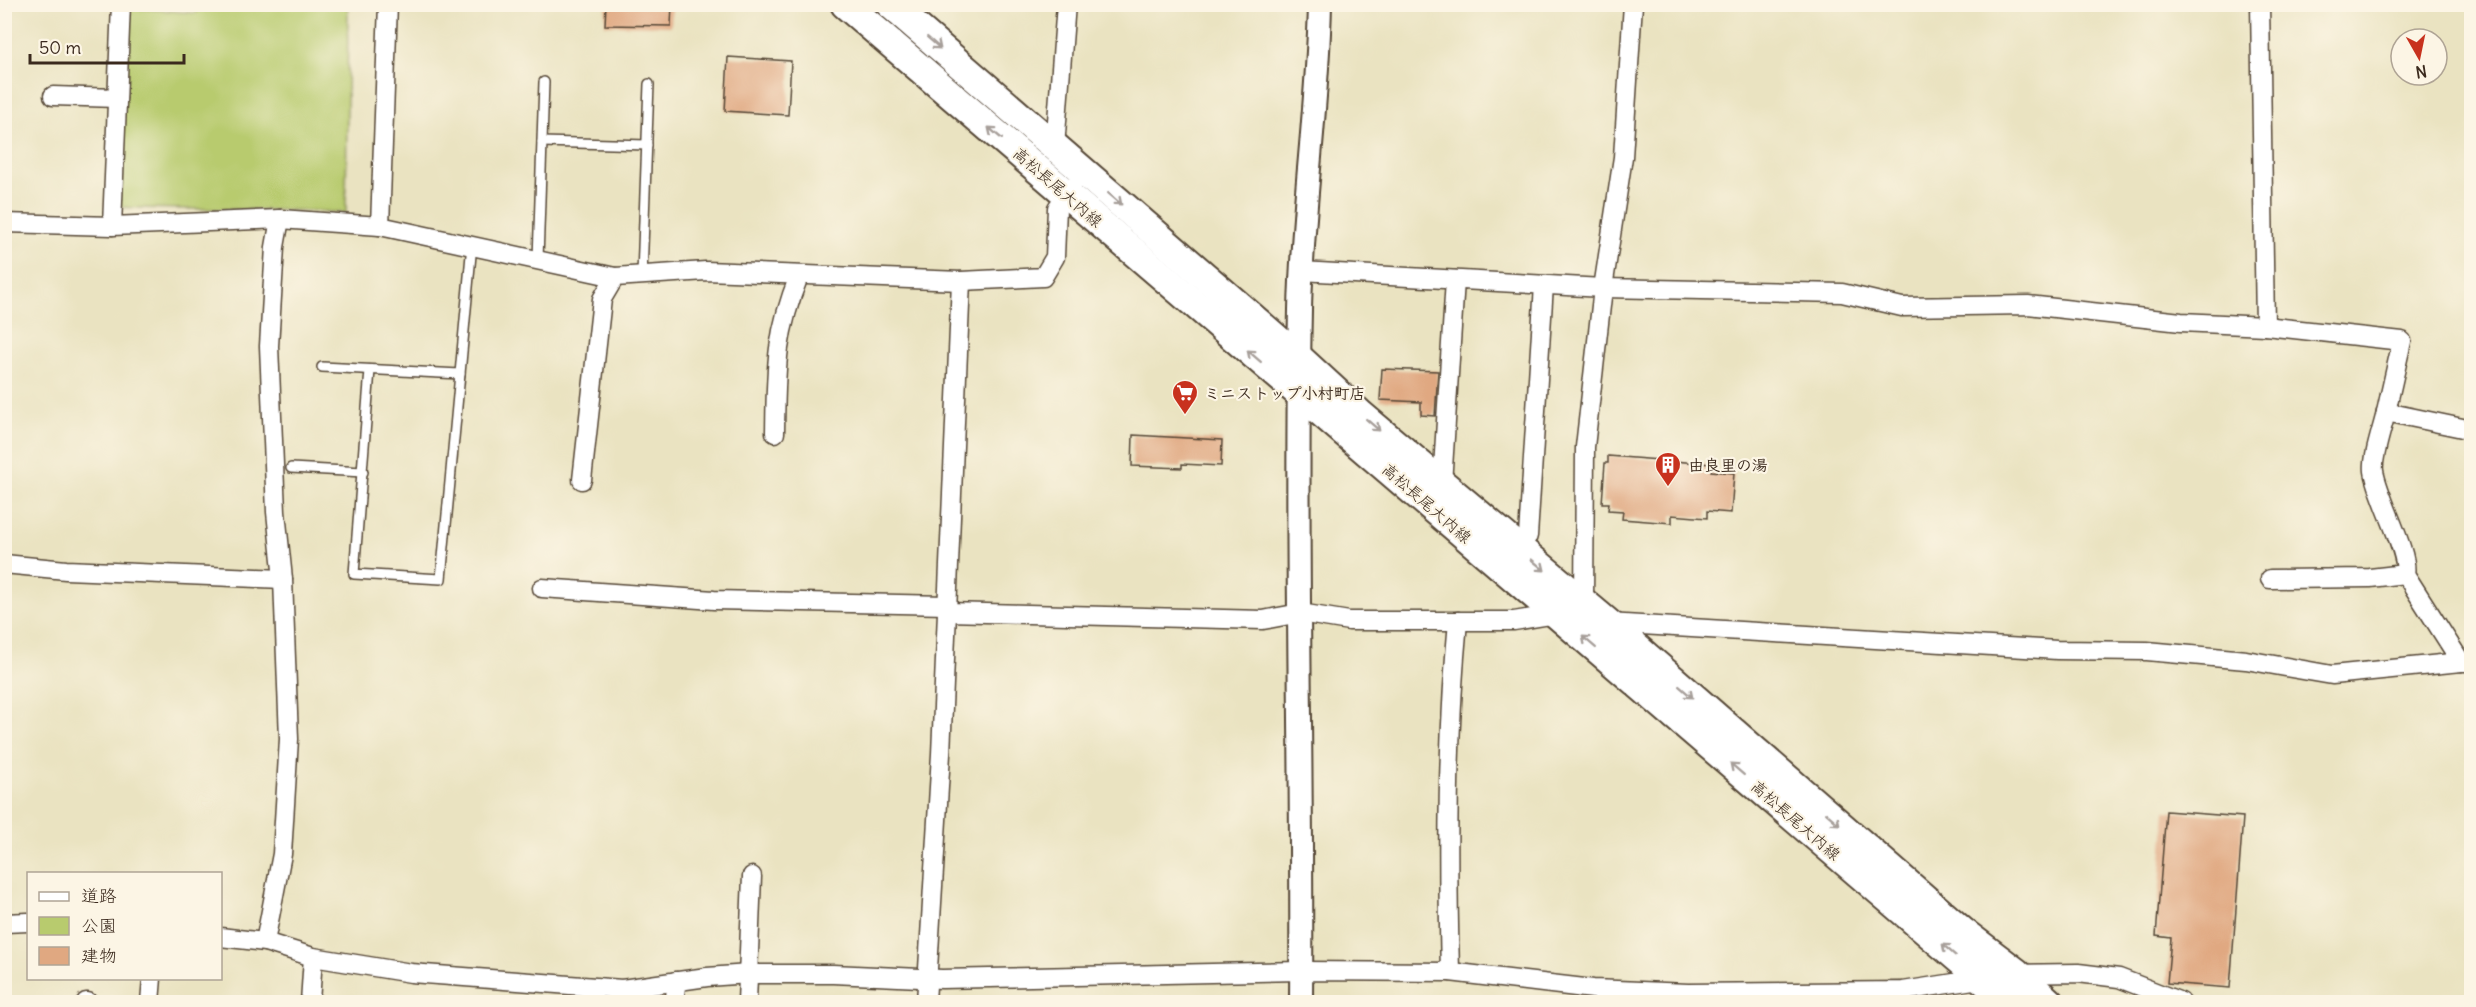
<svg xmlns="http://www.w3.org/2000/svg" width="2476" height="1007" font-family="Delius,'Klee One',sans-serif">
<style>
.green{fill:#b8cb6e;stroke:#7a7a46;stroke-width:1.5}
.building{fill:#e0a881}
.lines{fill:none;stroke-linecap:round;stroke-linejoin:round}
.service-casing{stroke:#554636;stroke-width:12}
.minor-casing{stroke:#554636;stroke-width:21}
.tertiary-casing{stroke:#554636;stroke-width:26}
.primary-casing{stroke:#554636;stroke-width:32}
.service{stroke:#fff;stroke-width:9}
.minor{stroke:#fff;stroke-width:18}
.tertiary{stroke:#fff;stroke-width:22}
.primary{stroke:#fff;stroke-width:28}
.oneway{stroke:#a79f9a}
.labels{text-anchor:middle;stroke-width:4.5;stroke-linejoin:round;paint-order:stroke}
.street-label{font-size:16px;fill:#3b2a1e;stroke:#fcf5e5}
.poi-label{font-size:16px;font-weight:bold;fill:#3b2a1e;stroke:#fcf5e5;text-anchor:start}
</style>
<rect width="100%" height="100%" fill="#fcf5e5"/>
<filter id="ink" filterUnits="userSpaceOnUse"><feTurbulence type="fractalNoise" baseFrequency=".0167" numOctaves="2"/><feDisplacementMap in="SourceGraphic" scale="12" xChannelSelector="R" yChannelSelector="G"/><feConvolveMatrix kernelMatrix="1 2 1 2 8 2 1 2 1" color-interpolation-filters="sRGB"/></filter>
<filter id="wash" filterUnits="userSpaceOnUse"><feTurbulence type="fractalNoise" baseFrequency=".008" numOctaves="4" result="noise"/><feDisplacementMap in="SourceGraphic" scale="24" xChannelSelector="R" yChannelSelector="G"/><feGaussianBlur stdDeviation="1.35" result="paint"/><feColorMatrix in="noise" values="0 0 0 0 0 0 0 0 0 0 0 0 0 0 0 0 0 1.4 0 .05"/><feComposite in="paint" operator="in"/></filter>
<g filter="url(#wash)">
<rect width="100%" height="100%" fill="#eae3c1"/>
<path class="green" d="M198,5H348L346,213C270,207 194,211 117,207L123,7L196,13Z"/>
<g id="blocks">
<g class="building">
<polygon points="606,4 672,4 671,26 605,25"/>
<polygon points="728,57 791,61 788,115 725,111"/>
<polygon points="1382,369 1438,371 1435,416 1421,415 1421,402 1380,400"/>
<polygon points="1133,435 1222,440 1221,466 1182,464 1182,468 1132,466"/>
<polygon points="1608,456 1711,464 1711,471 1734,473 1731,513 1707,511 1707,518 1672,515 1672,523 1622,519 1623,511 1608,510 1609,503 1602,503 1605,463 1608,463"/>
<polygon points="2166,811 2243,817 2230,988 2167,983 2171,938 2156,936"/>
</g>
</g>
</g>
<g filter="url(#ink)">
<use href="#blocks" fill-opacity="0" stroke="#554636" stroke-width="1.5"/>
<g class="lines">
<defs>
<g id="service">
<polyline points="542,142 647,145"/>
<polyline points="538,259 544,82"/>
<polyline points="642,275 649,84"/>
<polyline points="322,367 460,374"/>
<polyline points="370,370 354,574 441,579 472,244"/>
<polyline points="291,468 363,472"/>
</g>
<g id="minor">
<polyline points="2260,4 2265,326"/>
<polyline points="53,96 117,98"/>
<polyline points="1055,147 1066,4"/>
<polyline points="4,223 112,226 280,219 380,226 615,277 706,271 961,281 1043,277 1055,257 1057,208 1072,187"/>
<polyline points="112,226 121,4"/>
<polyline points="380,226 388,4"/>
<polyline points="1301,271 1603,288 1842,293 1902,307 2028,305 2181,322 2265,326 2402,341 2386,412 2472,430"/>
<path d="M2386,412C2383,427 2372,457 2374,471C2378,498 2410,554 2405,574L2461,662H2470"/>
<path d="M775,433C776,370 775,335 799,276"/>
<polyline points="582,480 602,299 615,277"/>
<polyline points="1442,484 1455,280"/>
<polyline points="1528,536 1544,285"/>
<polyline points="4,564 66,570 283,579"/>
<polyline points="2270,579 2370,578 2405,574"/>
<polyline points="542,588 714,600 947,605"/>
<polyline points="1584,604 1585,447 1603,288 1623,157 1633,4"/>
<polyline points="947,612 1263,620 1300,613 1349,621 1514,621 1556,614"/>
<polyline points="1608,623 2057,650 2147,651 2246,660 2332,675 2461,662"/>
<polyline points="4,923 28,922"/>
<polyline points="220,937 265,942 313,957 411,973 622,989 707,977 749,974 833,974 942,979 1301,971 1450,972 1593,989 1688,993 1903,991 1986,978"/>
<polyline points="265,942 282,854 289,739 283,579 276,512 269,346 275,247 280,219"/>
<path d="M1450,972C1447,855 1447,738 1458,621"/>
<polyline points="2014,974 2078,973 2119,978 2181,1002"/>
<polyline points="86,1002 88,1002"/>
<polyline points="150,1002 152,978"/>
<polyline points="310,1002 313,957"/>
<polyline points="675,1002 676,981"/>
<polyline points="747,1002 752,876"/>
<polyline points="926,1002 941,754 961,281"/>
</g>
<path id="tertiary" d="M1301,1002C1303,772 1295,541 1300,310C1302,208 1318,106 1320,4"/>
<g id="primary">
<polyline points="845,4 2009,1002"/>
<polyline points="890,4 1299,358 1361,415 1608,623 1963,932 2017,973 2049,1002"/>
</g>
</defs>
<use href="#service" class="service-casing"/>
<use href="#minor" class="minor-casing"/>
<use href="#tertiary" class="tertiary-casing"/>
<use href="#primary" class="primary-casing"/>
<use href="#service" class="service"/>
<use href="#minor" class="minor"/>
<use href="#tertiary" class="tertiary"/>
<use href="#primary" class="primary"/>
</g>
<defs><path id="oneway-shaft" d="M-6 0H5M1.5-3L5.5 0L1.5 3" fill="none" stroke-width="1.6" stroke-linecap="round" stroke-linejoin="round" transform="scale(1.5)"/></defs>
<g class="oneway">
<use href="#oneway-shaft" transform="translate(934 43) rotate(41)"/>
<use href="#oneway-shaft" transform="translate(995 133) rotate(-140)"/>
<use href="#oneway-shaft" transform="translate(1115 199) rotate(41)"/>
<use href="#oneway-shaft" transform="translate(1254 356) rotate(-139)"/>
<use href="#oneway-shaft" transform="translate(1373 425) rotate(41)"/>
<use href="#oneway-shaft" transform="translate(1538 565) rotate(40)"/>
<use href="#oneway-shaft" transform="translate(1589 642) rotate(-139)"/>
<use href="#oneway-shaft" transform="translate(1686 692) rotate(41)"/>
<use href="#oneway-shaft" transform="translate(1737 769) rotate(-139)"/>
<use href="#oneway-shaft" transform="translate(1833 819) rotate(41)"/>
<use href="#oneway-shaft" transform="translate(1949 950) rotate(-139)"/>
</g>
</g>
<defs>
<symbol id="supermarket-pin" viewBox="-11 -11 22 30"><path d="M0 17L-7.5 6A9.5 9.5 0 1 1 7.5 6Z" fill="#c8321e" stroke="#fcf5e5"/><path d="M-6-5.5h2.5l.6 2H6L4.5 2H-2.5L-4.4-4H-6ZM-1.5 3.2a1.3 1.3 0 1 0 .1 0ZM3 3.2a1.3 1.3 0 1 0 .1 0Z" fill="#fff"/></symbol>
<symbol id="building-pin" viewBox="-11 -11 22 30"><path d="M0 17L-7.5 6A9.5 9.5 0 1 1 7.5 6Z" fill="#c8321e" stroke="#fcf5e5"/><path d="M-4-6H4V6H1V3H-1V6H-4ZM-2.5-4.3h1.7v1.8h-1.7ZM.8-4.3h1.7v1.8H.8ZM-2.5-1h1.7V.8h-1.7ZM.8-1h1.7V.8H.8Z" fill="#fff"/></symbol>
</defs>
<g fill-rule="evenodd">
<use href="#supermarket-pin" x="1170" y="378" width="30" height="40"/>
<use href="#building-pin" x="1653" y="450" width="30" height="40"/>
</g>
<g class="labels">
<g class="street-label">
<text transform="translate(1058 187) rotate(41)" y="6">高松長尾大内線</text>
<text transform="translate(1427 503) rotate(41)" y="6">高松長尾大内線</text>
<text transform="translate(1796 820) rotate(41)" y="6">高松長尾大内線</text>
</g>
<g class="poi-label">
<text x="1204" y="399">ミニストップ小村町店</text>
<text x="1688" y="471">由良里の湯</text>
</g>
</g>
<rect width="2476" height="1007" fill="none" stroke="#fcf5e5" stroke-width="24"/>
<rect x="27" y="872" width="195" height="108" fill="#fcf5e5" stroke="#afa495" stroke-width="1.5"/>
<rect x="39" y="892" width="30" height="9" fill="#ffffff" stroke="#afa495" stroke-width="1.5"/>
<text x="81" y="902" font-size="18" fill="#3b2a1e">道路</text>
<rect x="39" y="917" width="30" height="18" fill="#b8cb6e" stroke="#afa495" stroke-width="1.5"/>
<text x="81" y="932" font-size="18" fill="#3b2a1e">公園</text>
<rect x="39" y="947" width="30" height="18" fill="#e0a881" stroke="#afa495" stroke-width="1.5"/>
<text x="81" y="962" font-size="18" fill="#3b2a1e">建物</text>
<g transform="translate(2419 57) rotate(171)"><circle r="28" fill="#fcf5e5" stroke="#afa495" stroke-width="1.5"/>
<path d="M0-4.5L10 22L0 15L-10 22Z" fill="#c8321e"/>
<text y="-9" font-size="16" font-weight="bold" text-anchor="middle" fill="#3b2a1e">N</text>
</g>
<path d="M30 54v9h154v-9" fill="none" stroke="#3b2a1e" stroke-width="3"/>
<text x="39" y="54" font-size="18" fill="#3b2a1e" stroke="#fcf5e5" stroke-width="4.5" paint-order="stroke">50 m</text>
</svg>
